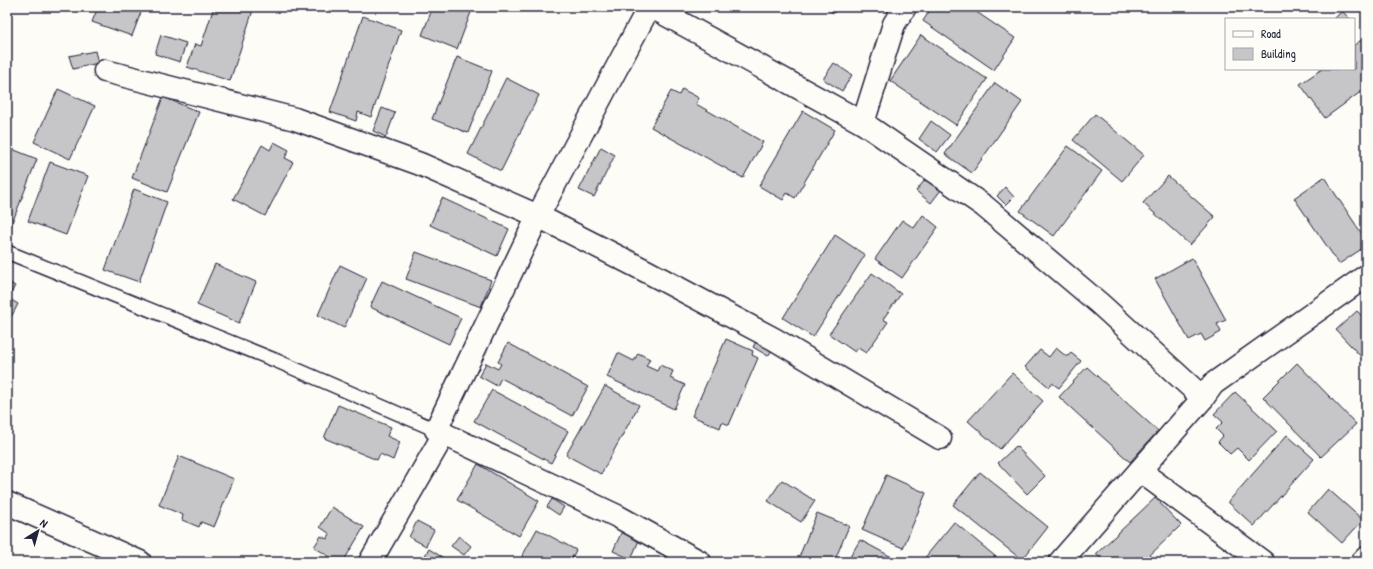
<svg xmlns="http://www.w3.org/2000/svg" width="1373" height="569" font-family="'Patrick Hand',sans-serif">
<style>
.building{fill:#c6c6c8;stroke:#22223b}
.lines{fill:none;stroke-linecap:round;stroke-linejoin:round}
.service-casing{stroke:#22223b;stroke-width:16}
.minor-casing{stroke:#22223b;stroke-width:25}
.service{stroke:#fdfcf7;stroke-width:13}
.minor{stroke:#fdfcf7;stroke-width:22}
</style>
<rect width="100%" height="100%" fill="#fdfcf7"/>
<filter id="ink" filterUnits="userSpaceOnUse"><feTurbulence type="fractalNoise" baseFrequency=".025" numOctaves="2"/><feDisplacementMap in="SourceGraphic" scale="8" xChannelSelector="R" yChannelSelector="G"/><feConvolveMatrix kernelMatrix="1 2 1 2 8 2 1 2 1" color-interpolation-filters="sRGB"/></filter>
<g filter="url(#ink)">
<g class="building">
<polygon points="74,7 84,7 82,11"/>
<polygon points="98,7 143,7 132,36 92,22"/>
<polygon points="214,7 254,7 230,81 187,67 195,44 201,46"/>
<polygon points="433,7 473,7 457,49 422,35"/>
<polygon points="823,7 837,7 834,13"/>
<polygon points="932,7 969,7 1015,38 994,70 923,21"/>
<polygon points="1342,11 1350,19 1334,19"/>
<polygon points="363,16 401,30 371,117 358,112 356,121 330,112"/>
<polygon points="161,35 186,43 180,62 155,54"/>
<polygon points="921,35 987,79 956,125 890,81"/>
<polygon points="1366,37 1366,88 1325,118 1300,84 1322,69 1354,69 1354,45"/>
<polygon points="95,51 98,63 73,69 69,56"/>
<polygon points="457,57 492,71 468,133 432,119"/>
<polygon points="834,63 852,75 842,91 823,79"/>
<polygon points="506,78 539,95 501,171 468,154"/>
<polygon points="995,83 1022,102 972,173 945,154"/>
<polygon points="58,89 95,106 70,159 34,142"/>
<polygon points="682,89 699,98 696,104 763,142 743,178 651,127 671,91 679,95"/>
<polygon points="163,97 199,112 167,192 132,178"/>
<polygon points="382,108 395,113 386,137 373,131"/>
<polygon points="803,111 835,130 795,198 787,193 783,200 759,186"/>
<polygon points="1095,114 1144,155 1122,181 1073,140"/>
<polygon points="931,121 950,135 937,152 919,139"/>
<polygon points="274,142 289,150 285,158 293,162 265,216 233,199 262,145 270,150"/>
<polygon points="1068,146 1102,171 1054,236 1020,211"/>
<polygon points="7,147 37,159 7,236"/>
<polygon points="601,147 615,155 594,197 579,190"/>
<polygon points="50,162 88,176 66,235 28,221"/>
<polygon points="929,175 944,186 931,203 916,191"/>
<polygon points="1168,176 1215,217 1190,245 1143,203"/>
<polygon points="1324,177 1366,240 1366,246 1339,264 1294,198"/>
<polygon points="1005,187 1014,197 1006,205 997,196"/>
<polygon points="134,189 167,202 139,282 105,270"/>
<polygon points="442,198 509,229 497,256 430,225"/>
<polygon points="923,215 938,227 902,278 875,259 902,220 914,228"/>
<polygon points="835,235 865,255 813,337 783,318"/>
<polygon points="416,252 491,280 481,307 406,279"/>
<polygon points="1192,258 1226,320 1217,324 1221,332 1205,341 1201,334 1189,340 1155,279"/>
<polygon points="215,264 256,282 239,323 197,305"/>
<polygon points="340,265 367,278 344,328 318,315"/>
<polygon points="872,273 901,294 883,319 888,322 866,353 858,348 855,352 829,334"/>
<polygon points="7,281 15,286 8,298 18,304 7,325"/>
<polygon points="382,281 461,318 449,344 370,307"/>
<polygon points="1357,311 1362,316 1366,312 1366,362 1336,330"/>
<polygon points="758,338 774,347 768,356 753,347"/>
<polygon points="726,339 753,351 752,355 758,358 729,425 722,422 720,428 692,416"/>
<polygon points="508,343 588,387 572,416 501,378 497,386 479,376 486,363 498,369 501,364 498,362"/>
<polygon points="1056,348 1067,357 1071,353 1081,361 1059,388 1052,383 1049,387 1025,367 1040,350 1049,357"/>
<polygon points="618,353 634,361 638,353 650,359 646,366 657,371 660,365 673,371 670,378 685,385 674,409 607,377"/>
<polygon points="1297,363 1356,424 1321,457 1263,397"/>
<polygon points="1087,367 1158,431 1130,462 1059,397"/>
<polygon points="1012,373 1043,401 1000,449 968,421"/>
<polygon points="605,386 639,405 601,474 566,455"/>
<polygon points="492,390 568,431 551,463 474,421"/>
<polygon points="1235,392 1277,431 1249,460 1237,448 1230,454 1218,442 1223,436 1216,429 1223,422 1214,414"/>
<polygon points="338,405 391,427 387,436 400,442 393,460 380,454 377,460 324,438"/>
<polygon points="1287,435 1314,459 1254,526 1228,502"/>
<polygon points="1016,446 1045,476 1027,494 998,463"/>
<polygon points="179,456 234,479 214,527 201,522 199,527 182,520 183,515 159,505"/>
<polygon points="478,464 539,501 519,536 457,500"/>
<polygon points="980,472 1048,527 1022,560 953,505"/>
<polygon points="886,475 926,493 903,548 862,530"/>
<polygon points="782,480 815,501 801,522 768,501"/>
<polygon points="1328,489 1363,520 1342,543 1308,512"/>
<polygon points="1155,498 1181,525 1143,562 1104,562 1096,554"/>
<polygon points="552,499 564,507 559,515 547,507"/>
<polygon points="332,507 364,527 343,562 338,562 314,547 321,536 327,539 330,534 320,527"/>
<polygon points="817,513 849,526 834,562 797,562"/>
<polygon points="417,521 434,530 426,546 409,537"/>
<polygon points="954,522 1002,562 925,562 923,560"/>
<polygon points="537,529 576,550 570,562 519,562"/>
<polygon points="622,531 640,538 631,559 613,551"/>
<polygon points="459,536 471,546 464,555 451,546"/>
<polygon points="860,540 901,562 859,562 850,557"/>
<polygon points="429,549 450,562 421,562"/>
</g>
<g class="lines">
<defs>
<polyline id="service" points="7,252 277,361 436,430"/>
<g id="minor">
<polyline points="652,7 863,123 984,206 1100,304 1203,398"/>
<polyline points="105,71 295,119 420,164 538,216 646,271 774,339 940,438"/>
<polyline points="863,123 894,24 905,7"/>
<polyline points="444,434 617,516 700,562"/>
<polyline points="1140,471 1263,562"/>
<polyline points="7,503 140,562"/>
<polyline points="370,562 444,434 436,430 538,216 649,7"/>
<polyline points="1060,562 1203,398 1213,384 1366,276"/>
<polyline points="1362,562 1366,558"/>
</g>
</defs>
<use href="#service" class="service-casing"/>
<use href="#minor" class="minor-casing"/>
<use href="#service" class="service"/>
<use href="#minor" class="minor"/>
</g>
</g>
<rect width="1373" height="569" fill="none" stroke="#fdfcf7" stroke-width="24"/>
<rect x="12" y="12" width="1349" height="545" fill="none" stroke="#22223b" stroke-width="1.5" filter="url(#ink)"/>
<rect x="1225" y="18" width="130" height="52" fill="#fdfcf7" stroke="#a5a5ac"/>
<rect x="1233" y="31" width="20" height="6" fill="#fdfcf7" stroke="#a5a5ac"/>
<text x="1261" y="38" font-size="12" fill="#22223b">Road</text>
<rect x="1233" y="48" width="20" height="12" fill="#c6c6c8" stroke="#a5a5ac"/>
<text x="1261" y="58" font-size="12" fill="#22223b">Building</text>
<g transform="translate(38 531) rotate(37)" stroke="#fdfcf7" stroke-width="3" paint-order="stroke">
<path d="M0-3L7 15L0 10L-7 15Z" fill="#22223b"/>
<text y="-6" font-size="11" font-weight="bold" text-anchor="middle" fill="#22223b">N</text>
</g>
</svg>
